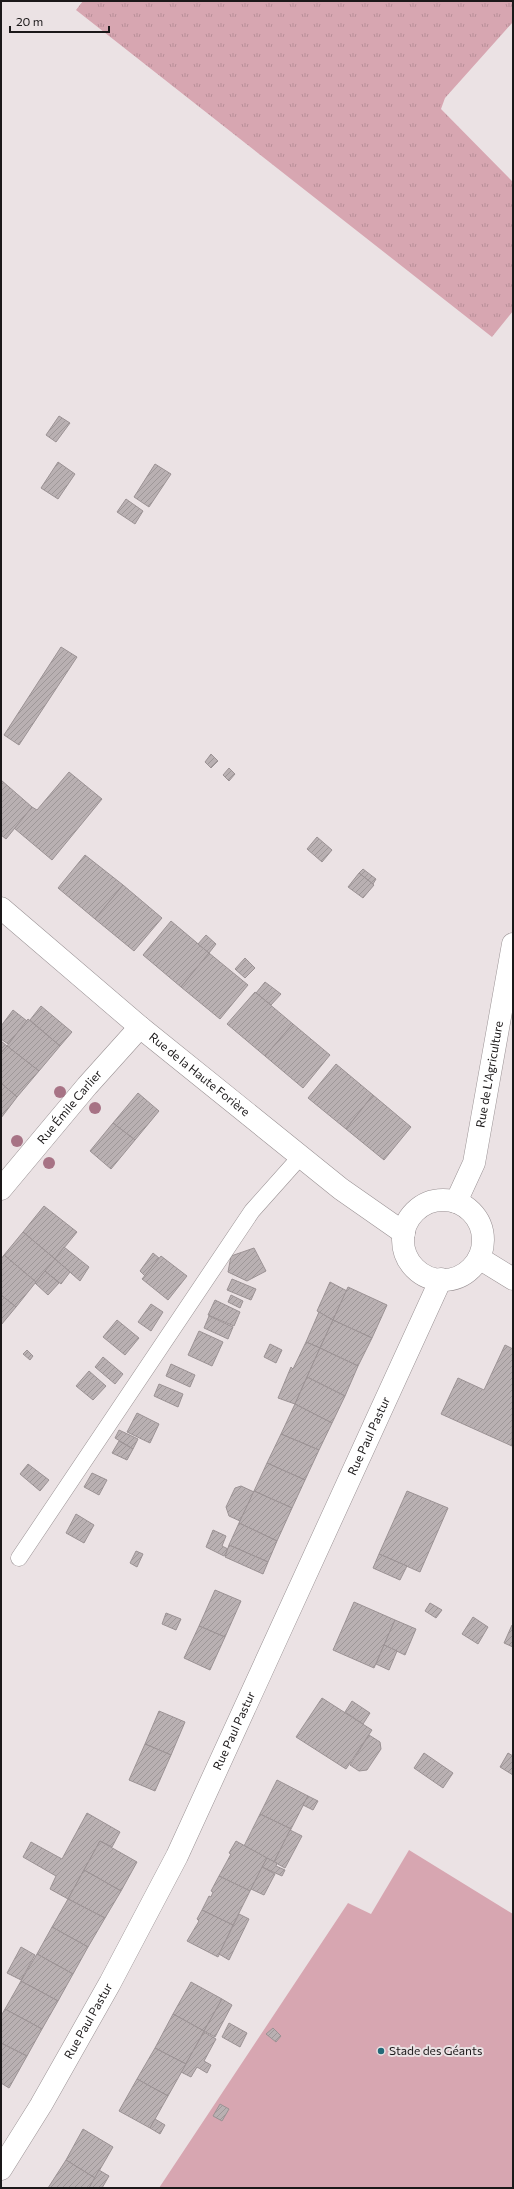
<svg xmlns="http://www.w3.org/2000/svg" width="514" height="2189" font-family="Commissioner,sans-serif">
<style>
.grass{fill:url(#grass-tufts)}
.pitch{fill:#d7a6b1}
.building{fill:url(#building-hatch);stroke:#9b9294}
.lines{fill:none;stroke-linecap:round;stroke-linejoin:round}
.lane-casing{stroke:#9a9294;stroke-width:17}
.street-casing{stroke:#9a9294;stroke-width:23}
.lane{stroke:#fff;stroke-width:16}
.street{stroke:#fff;stroke-width:22}
.tree{fill:#a77385}
.poi-dot{fill:#236978;stroke:#ebe2e4;stroke-width:1.5}
.labels{text-anchor:middle;stroke-width:4;stroke-linejoin:round;paint-order:stroke}
.street-label{font-size:12px;fill:#1b1819;stroke:#ebe2e4}
.poi-label{font-size:12px;fill:#1b1819;stroke:#ebe2e4;text-anchor:start}
</style>
<defs>
<pattern id="grass-tufts" width="24" height="20" patternUnits="userSpaceOnUse"><rect width="24" height="20" fill="#d7a6b1"/><path d="M3 7l-1-3M5 7V3M7 7l1-3M15 17l-1-3M17 17v-4M19 17l1-3" fill="none" stroke="#b88e98"/></pattern>
<pattern id="building-hatch" width="6" height="6" patternUnits="userSpaceOnUse"><rect width="6" height="6" fill="#b9b0b2"/><path d="M-1 1l2-2M0 6l6-6M5 7l2-2" fill="none" stroke="#9e9798"/></pattern>
</defs>
<rect width="100%" height="100%" fill="#ebe2e4"/>
<polygon class="grass" points="83,1 513,1 513,22 445,98 441,109 513,182 513,311 492,337 76,10"/>
<polygon class="pitch" points="409,1850 513,1914 513,2188 159,2188 348,1903 371,1914"/>
<g class="building">
<polygon points="59,416 70,423 56,442 46,435"/>
<polygon points="58,462 75,474 58,499 41,488"/>
<polygon points="155,464 171,474 149,507 134,497"/>
<polygon points="126,499 143,511 135,524 117,512"/>
<polygon points="61,647 77,657 19,745 4,735"/>
<polygon points="211,754 218,761 211,768 205,762"/>
<polygon points="229,768 235,774 229,781 223,775"/>
<polygon points="69,772 102,799 52,860 14,828 32,807 37,810"/>
<polygon points="1,780 32,807 6,839 1,835"/>
<polygon points="317,837 332,850 322,862 307,849"/>
<polygon points="85,855 123,885 95,919 58,888"/>
<polygon points="363,869 376,879 373,884 359,873"/>
<polygon points="359,873 374,885 363,898 348,887"/>
<polygon points="123,885 162,918 134,951 95,919"/>
<polygon points="171,921 209,953 181,987 143,955"/>
<polygon points="206,935 216,944 209,953 198,944"/>
<polygon points="209,953 248,985 220,1019 181,987"/>
<polygon points="245,958 255,968 245,978 235,969"/>
<polygon points="265,982 281,994 271,1005 256,993"/>
<polygon points="255,992 293,1024 265,1056 227,1024"/>
<polygon points="41,1006 72,1032 60,1046 30,1020"/>
<polygon points="13,1010 27,1021 8,1044 1,1039 1,1026"/>
<polygon points="28,1019 60,1046 39,1071 7,1046"/>
<polygon points="293,1024 330,1055 303,1088 265,1056"/>
<polygon points="1,1041 7,1046 1,1053"/>
<polygon points="7,1046 39,1071 17,1097 1,1083 1,1053"/>
<polygon points="336,1064 373,1095 346,1129 308,1098"/>
<polygon points="1,1083 17,1097 1,1118"/>
<polygon points="138,1093 159,1111 135,1140 113,1123"/>
<polygon points="373,1095 411,1127 384,1160 346,1129"/>
<polygon points="113,1123 135,1140 111,1169 90,1151"/>
<polygon points="44,1206 77,1232 55,1259 23,1232"/>
<polygon points="23,1232 55,1259 36,1282 4,1255"/>
<polygon points="64,1247 89,1267 80,1281 55,1259"/>
<polygon points="254,1248 266,1271 247,1281 228,1272 231,1256"/>
<polygon points="153,1253 159,1258 145,1276 140,1271"/>
<polygon points="4,1255 36,1282 16,1307 1,1295 1,1259"/>
<polygon points="161,1256 187,1276 168,1300 142,1279"/>
<polygon points="55,1259 70,1272 61,1284 45,1271"/>
<polygon points="45,1271 59,1283 48,1295 35,1283"/>
<polygon points="232,1279 256,1289 251,1300 227,1290"/>
<polygon points="330,1282 347,1291 333,1320 317,1311"/>
<polygon points="348,1287 387,1305 372,1338 333,1320"/>
<polygon points="1,1295 16,1307 1,1325"/>
<polygon points="231,1295 243,1301 240,1308 228,1302"/>
<polygon points="215,1300 240,1312 234,1326 208,1315"/>
<polygon points="151,1304 163,1312 151,1331 138,1322"/>
<polygon points="319,1312 333,1320 320,1348 306,1342"/>
<polygon points="209,1316 233,1327 228,1339 204,1328"/>
<polygon points="117,1320 139,1338 125,1355 103,1337"/>
<polygon points="333,1320 372,1338 358,1366 320,1348"/>
<polygon points="199,1331 223,1342 212,1366 188,1355"/>
<polygon points="306,1342 320,1348 295,1404 278,1398 291,1367 293,1369"/>
<polygon points="270,1344 282,1350 276,1363 264,1357"/>
<polygon points="505,1345 513,1349 512,1446 441,1414 458,1378 484,1390"/>
<polygon points="320,1348 358,1366 345,1396 307,1377"/>
<polygon points="27,1350 33,1356 30,1360 23,1354"/>
<polygon points="103,1357 123,1374 115,1384 95,1367"/>
<polygon points="171,1364 195,1375 190,1387 166,1376"/>
<polygon points="89,1371 106,1386 93,1400 76,1386"/>
<polygon points="307,1377 345,1396 332,1423 295,1404"/>
<polygon points="159,1384 183,1394 178,1407 154,1396"/>
<polygon points="295,1404 332,1423 319,1450 281,1434"/>
<polygon points="137,1413 159,1424 150,1443 127,1432"/>
<polygon points="119,1430 138,1439 133,1449 115,1438"/>
<polygon points="281,1434 319,1450 305,1480 267,1463"/>
<polygon points="119,1441 133,1449 127,1460 112,1453"/>
<polygon points="267,1463 305,1480 292,1508 254,1491"/>
<polygon points="28,1464 49,1480 40,1491 20,1474"/>
<polygon points="92,1473 107,1480 99,1495 84,1487"/>
<polygon points="241,1486 254,1492 240,1521 229,1516 226,1507 235,1488"/>
<polygon points="254,1491 292,1508 277,1541 239,1523"/>
<polygon points="407,1491 448,1508 420,1572 379,1554"/>
<polygon points="76,1514 94,1525 84,1543 66,1533"/>
<polygon points="239,1523 277,1541 268,1562 229,1545"/>
<polygon points="213,1530 226,1536 222,1546 228,1549 224,1556 206,1547"/>
<polygon points="229,1545 268,1562 263,1574 225,1557"/>
<polygon points="136,1551 143,1554 137,1567 130,1563"/>
<polygon points="379,1554 407,1566 400,1580 373,1568"/>
<polygon points="215,1590 241,1601 225,1637 199,1626"/>
<polygon points="354,1602 395,1620 374,1668 333,1650"/>
<polygon points="430,1603 442,1610 436,1618 425,1611"/>
<polygon points="166,1613 181,1619 176,1630 162,1624"/>
<polygon points="473,1617 488,1627 478,1644 462,1634"/>
<polygon points="395,1620 416,1629 405,1655 384,1645"/>
<polygon points="512,1625 513,1626 513,1647 504,1643"/>
<polygon points="199,1626 225,1637 210,1670 184,1658"/>
<polygon points="384,1645 397,1651 389,1670 376,1664"/>
<polygon points="322,1698 372,1730 346,1769 296,1737"/>
<polygon points="352,1701 370,1713 363,1724 345,1712"/>
<polygon points="159,1711 185,1722 171,1755 145,1744"/>
<polygon points="369,1735 380,1742 381,1749 367,1770 359,1771 350,1765"/>
<polygon points="145,1744 171,1755 155,1791 129,1780"/>
<polygon points="424,1753 453,1773 443,1788 414,1768"/>
<polygon points="508,1753 513,1756 513,1775 500,1767"/>
<polygon points="277,1780 308,1796 291,1829 260,1814"/>
<polygon points="308,1796 318,1801 313,1810 303,1805"/>
<polygon points="87,1813 120,1832 112,1847 100,1841 68,1899 50,1889 56,1876 23,1857 31,1842 62,1859"/>
<polygon points="260,1814 291,1829 274,1862 244,1846"/>
<polygon points="290,1830 302,1836 285,1868 274,1862"/>
<polygon points="100,1841 137,1862 121,1891 84,1870"/>
<polygon points="236,1841 267,1858 250,1891 219,1876 231,1854 229,1853"/>
<polygon points="267,1858 277,1863 276,1866 285,1870 282,1876 262,1867"/>
<polygon points="262,1867 275,1874 264,1895 251,1889"/>
<polygon points="84,1870 121,1891 105,1918 68,1899"/>
<polygon points="219,1876 250,1891 233,1925 202,1910 209,1896 211,1897 213,1892 211,1891"/>
<polygon points="68,1899 105,1918 88,1947 52,1927"/>
<polygon points="202,1910 233,1925 218,1957 187,1941 199,1921 197,1919"/>
<polygon points="239,1914 249,1919 229,1960 219,1954"/>
<polygon points="52,1927 88,1947 73,1974 37,1954"/>
<polygon points="21,1947 35,1955 21,1980 7,1973"/>
<polygon points="37,1954 73,1974 58,2001 21,1981"/>
<polygon points="21,1981 58,2001 42,2029 5,2009"/>
<polygon points="191,1982 222,1999 204,2031 173,2014"/>
<polygon points="222,1999 232,2005 215,2037 204,2031"/>
<polygon points="5,2009 42,2029 27,2056 1,2043 1,2016"/>
<polygon points="173,2014 204,2031 186,2064 155,2048"/>
<polygon points="229,2023 247,2033 240,2047 222,2037"/>
<polygon points="273,2028 281,2036 276,2042 266,2034"/>
<polygon points="204,2032 216,2039 204,2061 211,2065 207,2073 197,2067 191,2077 181,2072"/>
<polygon points="1,2043 27,2056 9,2088 1,2083"/>
<polygon points="155,2048 186,2064 168,2096 137,2079"/>
<polygon points="137,2079 168,2096 150,2128 119,2111"/>
<polygon points="220,2104 229,2109 222,2121 213,2116"/>
<polygon points="155,2119 165,2125 160,2134 150,2128"/>
<polygon points="83,2129 113,2147 95,2178 66,2160"/>
<polygon points="66,2160 95,2178 89,2188 48,2188"/>
<polygon points="99,2170 109,2176 102,2188 89,2188"/>
</g>
<g class="lines">
<defs>
<polyline id="lane" points="19,1558 252,1211 301,1156"/>
<g id="street">
<path id="s1" d="M1,908L140,1027L341,1189L404,1233"/>
<path id="s2" d="M1,1189L87,1086L140,1027"/>
<circle cx="443" cy="1240" r="40"/>
<path id="s3" d="M456,1202L474,1163L513,944"/>
<polyline points="479,1258 513,1279"/>
<path id="s4" d="M1,2169L41,2105L110,1983L177,1856L441,1279"/>
</g>
</defs>
<use href="#lane" class="lane-casing"/>
<use href="#street" class="street-casing"/>
<use href="#lane" class="lane"/>
<use href="#street" class="street"/>
</g>
<g class="tree">
<circle cx="60" cy="1092" r="6"/>
<circle cx="95" cy="1108" r="6"/>
<circle cx="17" cy="1141" r="6"/>
<circle cx="49" cy="1163" r="6"/>
</g>
<circle class="poi-dot" cx="381" cy="2051" r="4"/>
<g class="labels">
<g class="street-label">
<text dy="4" stroke="none"><textPath href="#s1" startOffset="259">Rue de la Haute Forière</textPath></text>
<text dy="4" stroke="none"><textPath href="#s3" startOffset="133">Rue de L'Agriculture</textPath></text>
<text dy="4" stroke="none"><textPath href="#s2" startOffset="107">Rue Émile Carlier</textPath></text>
<text dy="4" stroke="none"><textPath href="#s4" startOffset="821">Rue Paul Pastur</textPath></text>
<text dy="4" stroke="none"><textPath href="#s4" startOffset="497">Rue Paul Pastur</textPath></text>
<text dy="4" stroke="none"><textPath href="#s4" startOffset="172">Rue Paul Pastur</textPath></text>
</g>
<g class="poi-label">
<text x="389" y="2055">Stade des Géants</text>
</g>
</g>
<rect width="514" height="2189" fill="none" stroke="#1b1819" stroke-width="4"/>
<path d="M10 26v6h99v-6" fill="none" stroke="#1b1819" stroke-width="2"/>
<text x="16" y="26" font-size="12" fill="#1b1819" stroke="#ebe2e4" stroke-width="3" paint-order="stroke">20 m</text>
</svg>
